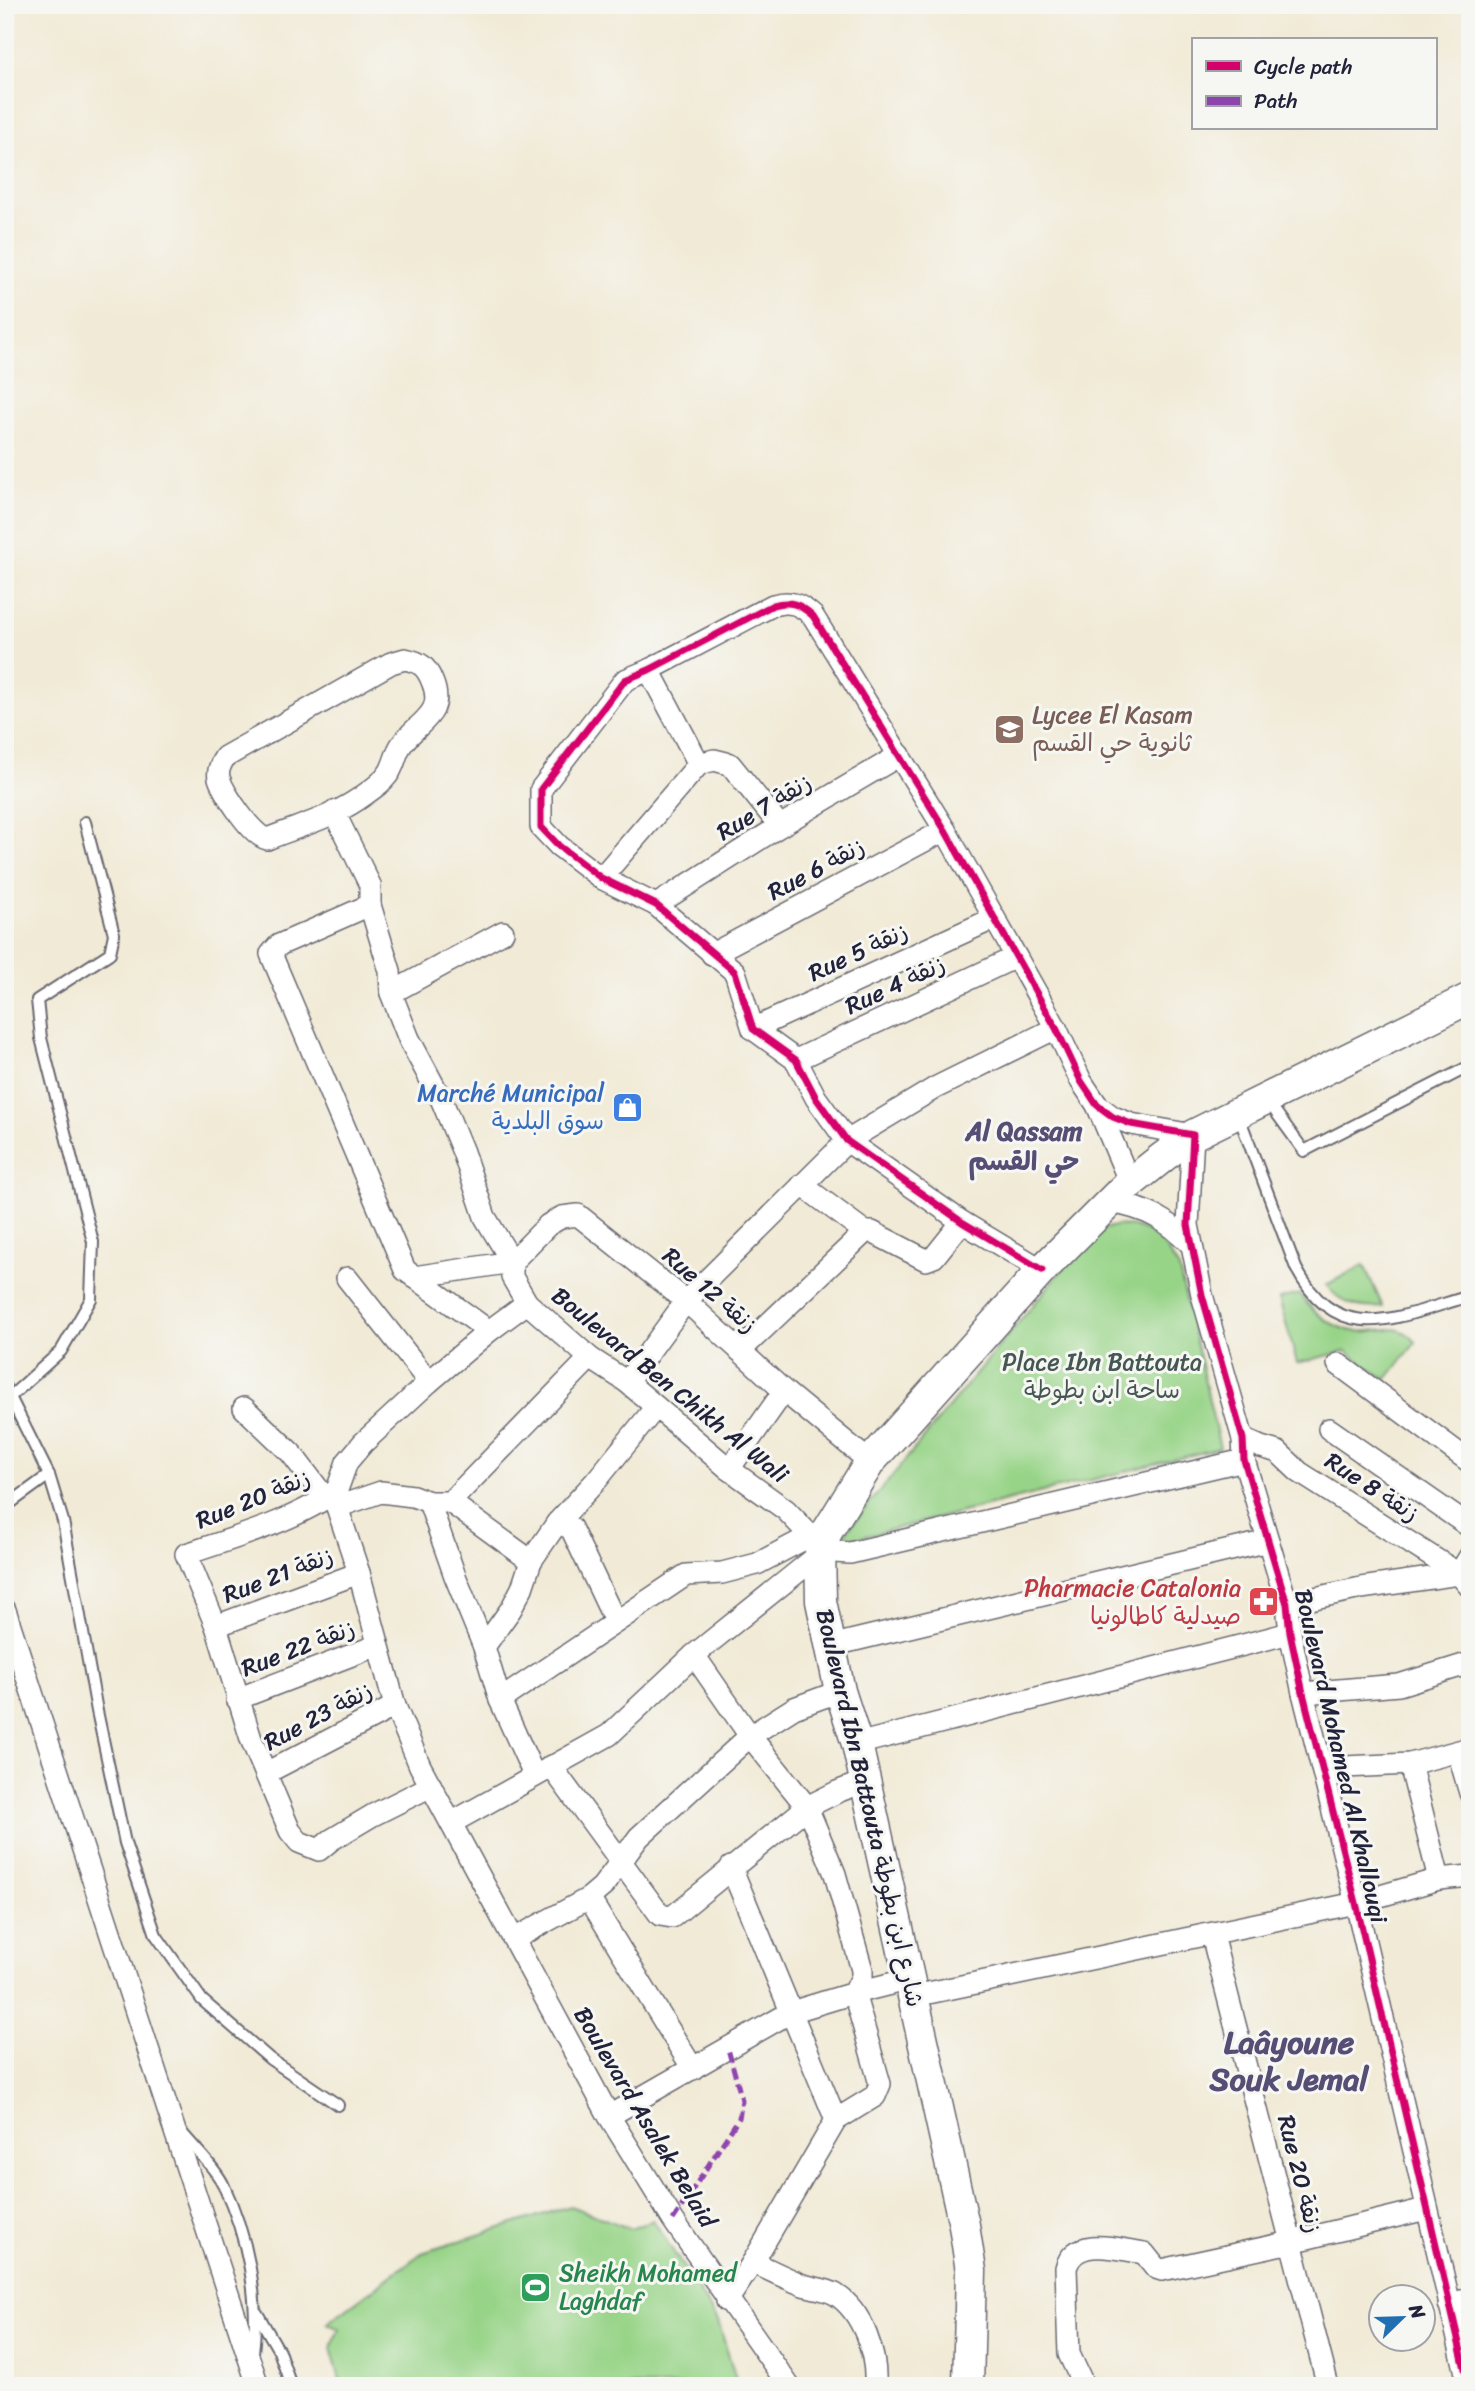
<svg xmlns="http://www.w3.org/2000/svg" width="1475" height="2391" font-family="Sriracha,'Playpen Sans Arabic',sans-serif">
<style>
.green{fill:#98d488;stroke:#5d7b62;stroke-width:2}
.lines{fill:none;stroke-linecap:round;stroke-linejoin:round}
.lane-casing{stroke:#6a6871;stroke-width:14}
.street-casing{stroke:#6a6871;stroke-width:24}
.secondary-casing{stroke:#6a6871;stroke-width:33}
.lane{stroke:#fff;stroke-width:10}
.street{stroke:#fff;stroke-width:21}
.secondary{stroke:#fff;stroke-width:30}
.quiet{stroke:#8e44ad;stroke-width:5;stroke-dasharray:10 5;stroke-linecap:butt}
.cycleway-casing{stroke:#f6f6f2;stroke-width:11}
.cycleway{stroke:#d6006c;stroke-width:7}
.labels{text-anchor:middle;stroke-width:6;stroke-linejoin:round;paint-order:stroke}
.education-label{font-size:24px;fill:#785e54;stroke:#f6f6f2;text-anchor:start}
.street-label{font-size:24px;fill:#22223b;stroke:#f6f6f2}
.shop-label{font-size:24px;fill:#366cbe;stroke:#f6f6f2;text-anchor:end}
.park-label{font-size:24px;fill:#455752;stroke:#f6f6f2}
.health-label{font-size:24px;fill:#be3a42;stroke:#f6f6f2;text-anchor:end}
.leisure-label{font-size:24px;fill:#27864d;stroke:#f6f6f2;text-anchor:start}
.neighbourhood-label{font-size:26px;font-weight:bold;fill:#574e75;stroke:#f6f6f2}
.district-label{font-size:32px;font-weight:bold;fill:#574e75;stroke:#f6f6f2}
</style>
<rect width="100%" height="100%" fill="#f6f6f2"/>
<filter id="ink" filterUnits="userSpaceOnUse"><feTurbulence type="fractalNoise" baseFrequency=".0143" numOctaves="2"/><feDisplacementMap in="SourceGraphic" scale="14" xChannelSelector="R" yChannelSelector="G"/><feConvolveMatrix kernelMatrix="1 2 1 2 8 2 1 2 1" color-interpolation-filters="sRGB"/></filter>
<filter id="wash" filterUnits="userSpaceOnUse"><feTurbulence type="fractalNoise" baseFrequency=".00686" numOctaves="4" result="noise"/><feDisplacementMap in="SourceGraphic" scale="28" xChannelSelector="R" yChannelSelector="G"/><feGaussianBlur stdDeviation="1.57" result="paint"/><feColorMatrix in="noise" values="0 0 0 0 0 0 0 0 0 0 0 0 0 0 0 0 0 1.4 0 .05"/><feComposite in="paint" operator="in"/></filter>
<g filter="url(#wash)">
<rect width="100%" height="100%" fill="#f1ead6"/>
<g class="green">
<path d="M1119,1225C1153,1227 1162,1241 1179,1269L1220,1448L837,1543L1075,1254L1099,1230Z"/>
<path d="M1364,1265L1383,1307C1359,1309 1342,1305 1326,1285Z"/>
<path d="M1299,1294C1313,1311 1326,1324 1348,1330C1375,1337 1395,1317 1416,1342L1386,1380L1346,1351L1297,1363L1279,1299Z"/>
<polygon points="570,2206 631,2229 653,2220 718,2321 738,2386 342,2386 331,2348 339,2329 327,2323 422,2253"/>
</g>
</g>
<g filter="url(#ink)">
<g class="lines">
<defs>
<g id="lane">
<polyline points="1267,1100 1304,1151 1470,1066"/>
<path d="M1238,1114L1296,1268C1339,1350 1399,1316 1470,1296"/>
<polyline points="5,1387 49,1475 63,1521 97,1711 125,1843 156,1935 202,2000 270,2059 338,2105"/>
<polyline points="10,1397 61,1351 91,1299 93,1242 41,1038 37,1000 110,953 114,934 85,822"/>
<polyline points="5,1507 49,1475"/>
<path d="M182,2133C195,2149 214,2166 223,2184C247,2235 260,2297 253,2353"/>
<polyline points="257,2313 279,2351 291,2386"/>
</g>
<g id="street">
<path d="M405,659C420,662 426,666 432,681C447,716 415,722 400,747C396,754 395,761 392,767C387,781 368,792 357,800C330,818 297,827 267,839C252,836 224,793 219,778C217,770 221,763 225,757L391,663Z"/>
<polyline points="649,670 699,764"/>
<polyline points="334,812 370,885 370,905 390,971 391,993 409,1039 442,1101 463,1152 485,1217 512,1262 512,1277 527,1303 590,1358 627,1382 729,1469 786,1510 820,1546 834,1552 850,1553 1244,1460"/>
<polyline points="601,878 699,764 714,760 730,764 780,826"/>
<polyline points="370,905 279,945 271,954 405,1270 489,1331"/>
<polyline points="656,905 780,826 900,755"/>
<polyline points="712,954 945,830"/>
<polyline points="391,993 503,932"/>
<polyline points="753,1029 986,922"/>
<polyline points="796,1060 1016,957"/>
<polyline points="1097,1105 1130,1183"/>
<polyline points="802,1185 865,1232"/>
<path d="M1110,1202C1148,1209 1166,1219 1192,1245"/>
<path d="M1042,1270L962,1222L847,1141L816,1098L796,1060L753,1029L735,972L656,905L601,878L559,846L541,827V789L625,680L649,670L773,605C790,600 800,604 813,616L945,830L1056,1028L1081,1081L1097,1105L1113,1117L1131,1124L1193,1135L1188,1225L1202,1295L1243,1439L1244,1460L1287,1604L1290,1633L1303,1693L1356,1903L1469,2386"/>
<polyline points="414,1277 512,1262 548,1225 562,1217 578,1215 686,1301 784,1391 870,1462"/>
<polyline points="347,1278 429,1382"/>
<polyline points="527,1303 489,1331 429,1382 363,1443 347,1462 337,1490 337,1507 359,1573 395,1706 420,1766 609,2116 673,2220 789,2386"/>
<polyline points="740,1351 865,1232 872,1232 926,1260 934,1257 962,1222"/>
<polyline points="1338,1364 1470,1462"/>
<polyline points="627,1382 686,1301 847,1141 935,1088 1056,1028"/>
<polyline points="244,1408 291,1453 326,1499"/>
<polyline points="1329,1429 1470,1527"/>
<polyline points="1243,1439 1261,1447 1278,1452 1299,1472 1459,1574 1470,1587"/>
<polyline points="729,1469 784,1391"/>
<path d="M337,1490C300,1519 232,1539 186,1554L216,1626L251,1739L290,1831L299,1842L319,1850L331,1840L373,1815L431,1786"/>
<polyline points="429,1502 455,1576 484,1647"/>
<polyline points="450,1502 531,1561"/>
<polyline points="337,1507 381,1492 413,1496 429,1502 450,1502 590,1358"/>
<polyline points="557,1523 595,1482 656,1407"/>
<polyline points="1287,1604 1361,1588 1459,1574 1470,1556"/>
<polyline points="5,1610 258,2386"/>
<polyline points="216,1626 359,1573"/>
<polyline points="830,1646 1268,1541"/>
<polyline points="694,1655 750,1736 807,1807 835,1874 862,1970 862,1977 854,1993 880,2084 875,2096 836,2120 753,2262 727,2301"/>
<polyline points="1303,1693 1399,1685 1470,1663"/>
<polyline points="237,1699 378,1645"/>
<polyline points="500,1700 686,1575 722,1573 757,1564 810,1536"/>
<polyline points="857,1744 1290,1633"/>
<polyline points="1458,1752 1470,1793"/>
<polyline points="1410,1764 1439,1879"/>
<polyline points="551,1766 660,1915 672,1917 807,1807 837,1792 865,1781"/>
<polyline points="1322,1768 1410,1764 1470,1748"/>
<polyline points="266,1773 395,1706"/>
<polyline points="534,1775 500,1700 484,1647 511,1609 522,1588 531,1561 557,1523 571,1528 615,1621"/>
<polyline points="451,1823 609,1735 694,1655 821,1553"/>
<polyline points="731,1867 836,2120"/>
<polyline points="589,1898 693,2069"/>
<polyline points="1212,1935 1328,2386"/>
<polyline points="514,1939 589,1898 602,1887 639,1837 750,1736 794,1708 840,1691"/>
<polyline points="914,1996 1356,1903 1439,1879 1470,1876"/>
<polyline points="609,2116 791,2012 854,1993 910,1979"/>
<path d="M753,2262C769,2270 786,2278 803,2285C813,2288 826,2289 835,2294C863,2311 877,2355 875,2386"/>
<polyline points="1449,2304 1470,2299"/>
<path d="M1084,2386L1069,2354L1066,2268C1075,2235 1118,2249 1144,2253L1156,2268L1162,2270L1291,2242L1426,2209"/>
</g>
<polyline id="secondary" points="968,2386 971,2271 964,2225 857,1744 840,1691 821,1601 820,1546 828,1530 870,1462 1042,1270 1123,1189 1163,1157 1193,1135 1470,998"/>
</defs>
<use href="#lane" class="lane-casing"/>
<use href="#street" class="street-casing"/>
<use href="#secondary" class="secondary-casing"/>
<use href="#lane" class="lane"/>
<use href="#street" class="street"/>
<use href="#secondary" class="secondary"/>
<polyline class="quiet" points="673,2220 739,2118 742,2100 728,2049"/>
<defs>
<path id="cycleway" d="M1042,1270L962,1222L847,1141L816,1098L796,1060L753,1029L735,972L656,905L601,878L559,846L541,827V789L625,680L649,670L773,605C790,600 800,604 813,616L945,830L1056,1028L1081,1081L1097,1105L1113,1117L1131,1124L1193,1135L1188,1225L1202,1295L1243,1439L1244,1460L1287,1604L1290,1633L1303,1693L1356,1903L1469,2386"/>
</defs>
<use href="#cycleway" class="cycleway-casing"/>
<use href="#cycleway" class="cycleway"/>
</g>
</g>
<defs>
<symbol id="school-square" viewBox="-11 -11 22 22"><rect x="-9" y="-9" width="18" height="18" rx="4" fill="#8d6e63" stroke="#f6f6f2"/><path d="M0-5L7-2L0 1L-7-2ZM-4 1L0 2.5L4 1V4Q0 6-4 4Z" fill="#fff"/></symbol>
<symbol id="shop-square" viewBox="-11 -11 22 22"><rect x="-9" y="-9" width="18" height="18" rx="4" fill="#3f7fe0" stroke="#f6f6f2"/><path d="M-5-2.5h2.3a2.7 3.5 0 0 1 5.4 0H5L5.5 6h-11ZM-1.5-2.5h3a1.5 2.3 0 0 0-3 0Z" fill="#fff"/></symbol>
<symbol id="pharmacy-square" viewBox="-11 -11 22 22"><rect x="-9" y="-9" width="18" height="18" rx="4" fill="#e0444e" stroke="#f6f6f2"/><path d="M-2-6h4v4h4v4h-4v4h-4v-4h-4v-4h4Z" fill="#fff"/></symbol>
<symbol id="stadium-square" viewBox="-11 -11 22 22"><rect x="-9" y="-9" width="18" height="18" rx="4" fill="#2e9e5b" stroke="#f6f6f2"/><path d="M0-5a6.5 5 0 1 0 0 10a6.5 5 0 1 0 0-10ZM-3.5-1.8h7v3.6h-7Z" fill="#fff"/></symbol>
</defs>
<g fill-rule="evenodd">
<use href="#school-square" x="992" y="712" width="35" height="35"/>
<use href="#shop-square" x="610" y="1090" width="35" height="35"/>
<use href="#pharmacy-square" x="1246" y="1584" width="35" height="35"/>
<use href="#stadium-square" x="518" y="2270" width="35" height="35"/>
</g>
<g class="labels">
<g class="education-label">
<text x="1032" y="723">Lycee El Kasam<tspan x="1032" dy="28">ثانوية حي القسم</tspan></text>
</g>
<g class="street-label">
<text transform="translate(764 807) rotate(-31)" y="8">Rue 7 زنقة</text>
<text transform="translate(816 869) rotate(-28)" y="8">Rue 6 زنقة</text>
<text transform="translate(858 952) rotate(-25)" y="8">Rue 5 زنقة</text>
<text transform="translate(895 985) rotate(-25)" y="8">Rue 4 زنقة</text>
<text transform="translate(710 1290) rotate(41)" y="8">Rue 12 زنقة</text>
<text transform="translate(670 1385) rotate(39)" y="8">Boulevard Ben Chikh Al Wali</text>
<text transform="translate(1372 1487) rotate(33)" y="8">Rue 8 زنقة</text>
<text transform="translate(253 1499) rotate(-22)" y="8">Rue 20 زنقة</text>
<text transform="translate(278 1575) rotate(-21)" y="8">Rue 21 زنقة</text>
<text transform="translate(298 1648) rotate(-21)" y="8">Rue 22 زنقة</text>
<text transform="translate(318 1716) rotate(-28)" y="8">Rue 23 زنقة</text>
<text transform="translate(1341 1756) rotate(77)" y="8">Boulevard Mohamed Al Khallouqi</text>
<text transform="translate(870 1808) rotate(77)" y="8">Boulevard Ibn Battouta شارع ابن بطوطة</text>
<text transform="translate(645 2117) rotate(59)" y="8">Boulevard Asalek Belaid</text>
<text transform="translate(1300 2174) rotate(76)" y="8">Rue 20 زنقة</text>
</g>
<g class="shop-label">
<text x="604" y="1101">Marché Municipal<tspan x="604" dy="28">سوق البلدية</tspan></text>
</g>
<g class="park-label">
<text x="1102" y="1370">Place Ibn Battouta<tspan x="1102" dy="28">ساحة ابن بطوطة</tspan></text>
</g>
<g class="health-label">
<text x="1241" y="1596">Pharmacie Catalonia<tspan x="1241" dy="28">صيدلية كاطالونيا</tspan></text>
</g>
<g class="leisure-label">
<text x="559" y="2281">Sheikh Mohamed<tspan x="559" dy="28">Laghdaf</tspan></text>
</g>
<g class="neighbourhood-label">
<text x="1024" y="1140">Al Qassam<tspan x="1024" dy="30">حي القسم</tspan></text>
</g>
<g class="district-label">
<text x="1289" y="2053">Laâyoune<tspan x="1289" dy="37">Souk Jemal</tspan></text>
</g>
</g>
<rect width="1475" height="2391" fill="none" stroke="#f6f6f2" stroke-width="28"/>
<rect x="1192" y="38" width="245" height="91" fill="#f6f6f2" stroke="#a1a1a9" stroke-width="2"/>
<rect x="1206" y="61" width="35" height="10" fill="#d6006c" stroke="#a1a1a9" stroke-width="2"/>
<text x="1254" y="74" font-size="21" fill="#22223b">Cycle path</text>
<rect x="1206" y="96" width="35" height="10" fill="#8e44ad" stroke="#a1a1a9" stroke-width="2"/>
<text x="1254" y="108" font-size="21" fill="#22223b">Path</text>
<g transform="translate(1402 2318) rotate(67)"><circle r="33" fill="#f6f6f2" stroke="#a1a1a9" stroke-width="2"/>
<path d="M0-5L12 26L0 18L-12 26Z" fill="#1f6fb2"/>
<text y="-10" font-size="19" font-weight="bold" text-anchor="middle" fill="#22223b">N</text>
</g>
</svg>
